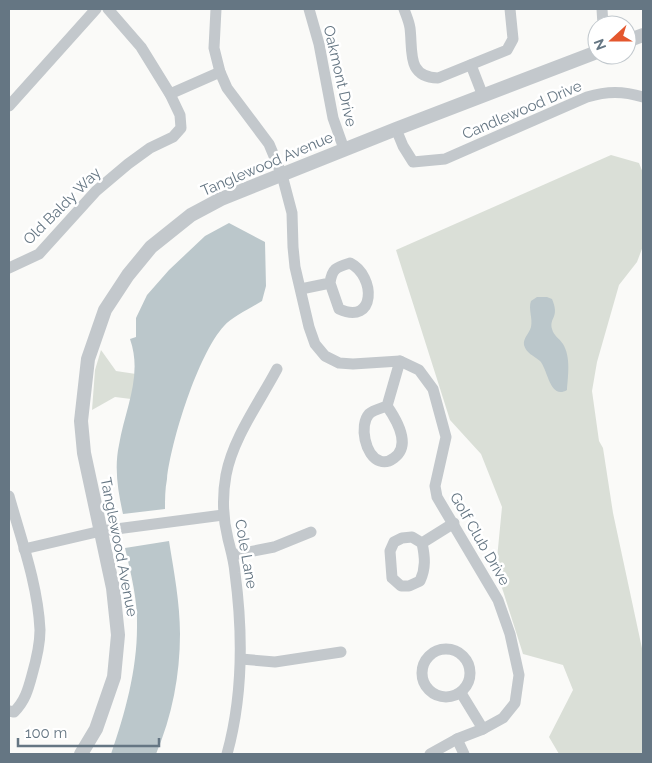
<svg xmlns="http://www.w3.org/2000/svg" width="652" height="763" font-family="Raleway,sans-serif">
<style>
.green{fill:#dadfd7}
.water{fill:#bbc7cb}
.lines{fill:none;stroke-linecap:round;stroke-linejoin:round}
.minor{stroke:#c3c8cc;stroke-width:11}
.tertiary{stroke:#c3c8cc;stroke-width:14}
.labels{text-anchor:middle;stroke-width:5;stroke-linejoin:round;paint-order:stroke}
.street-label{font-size:15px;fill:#657683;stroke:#fff}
</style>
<rect width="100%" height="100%" fill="#fafaf8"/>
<g class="green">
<polygon points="611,155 639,163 643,173 643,246 637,262 619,285 597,362 592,391 599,441 603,448 613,513 643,653 643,754 559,754 549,737 573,690 563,665 523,654 496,569 502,507 481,454 450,420 396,250"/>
<polygon points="101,350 116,371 136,374 131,399 115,397 92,410 95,370"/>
</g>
<g class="water">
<path d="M229,223L265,242L266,286L262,301C251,308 232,317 224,326C198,354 171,441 167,479C165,489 165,499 165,509L123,514C118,492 114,468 119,445C125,409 143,376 130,339L136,337V318L147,295L169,270L205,236Z"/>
<path d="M537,297H547L552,299C560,318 549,317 552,329C554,336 559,338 563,344C571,357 568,376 567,390C550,400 548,370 540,361C534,356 526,353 524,345C523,338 529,334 531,327C533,318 528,309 531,301Z"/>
<path d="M169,541C174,572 180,603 180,634C180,675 172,716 156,754H111C125,714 137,670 137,627C138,601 131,574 125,548Z"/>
</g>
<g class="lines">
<g class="minor">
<polyline points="216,9 214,48 220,72 227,88 269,144 282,175 292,213 293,247 295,267 309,327 315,344 325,356 339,363 353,364 400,361 419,370 433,389 446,437 435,486 437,497 498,600 510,634 519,675 515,703 503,718 483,729 457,739 430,754"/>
<polyline points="309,9 319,44 333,118 344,149"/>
<path d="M404,9C406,15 409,21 410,28C413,51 406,77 438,78L507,50L513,39L510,9"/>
<polyline points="602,9 603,25"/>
<polyline points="471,65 483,96"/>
<polyline points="170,94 220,72"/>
<polyline points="9,106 96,9"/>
<path d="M396,129L403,146L413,162L445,159L587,97C607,91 623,91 643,97"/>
<polyline points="9,268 39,254 96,191 128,164 150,148 173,137 181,128 180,115 170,94 141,47 108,9"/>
<path d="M301,289L330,283L339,309C376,326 376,276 350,263C337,267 332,268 330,283"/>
<path d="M387,406C396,419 412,445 394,458C390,461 385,463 380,461C365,456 359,425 369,414C373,410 382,408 387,406L400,361"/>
<path d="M9,496C21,539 38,585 40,630C40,645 36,661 32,675C28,690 25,701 14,712L9,711"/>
<path d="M422,543C425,557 426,568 420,581L409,586H401L392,578L390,551L394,542L402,538L412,537L422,543L454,523"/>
<polyline points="24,549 101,531 223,515"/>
<polyline points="233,555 274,547 311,532"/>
<circle cx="446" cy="673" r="24"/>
<polyline points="241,659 275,662 341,652"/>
<polyline points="461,693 483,729"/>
<polyline points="457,739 464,754"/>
<path d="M227,754C243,696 243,633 235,573C234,561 231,551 228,539C223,519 222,497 226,475C233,438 259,403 277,369"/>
</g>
<g class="tertiary">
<polyline points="627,41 643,35"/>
<polyline points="81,754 96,729 114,677 118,635 113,588 84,453 81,421 88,359 105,310 128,275 151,247 191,215 221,199 396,129 597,52"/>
</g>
</g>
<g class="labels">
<g class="street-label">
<text transform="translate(340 76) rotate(77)" y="5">Oakmont Drive</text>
<text transform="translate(522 110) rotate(-23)" y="5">Candlewood Drive</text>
<text transform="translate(267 164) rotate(-23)" y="5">Tanglewood Avenue</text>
<text transform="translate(62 206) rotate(-45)" y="5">Old Baldy Way</text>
<text transform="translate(480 539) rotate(60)" y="5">Golf Club Drive</text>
<text transform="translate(119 547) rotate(79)" y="5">Tanglewood Avenue</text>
<text transform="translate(246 554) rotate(80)" y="5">Cole Lane</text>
</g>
</g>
<rect width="652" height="763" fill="none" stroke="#657683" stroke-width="20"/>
<g transform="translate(612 40) rotate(249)"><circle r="24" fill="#ffffff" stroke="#c1c8cd"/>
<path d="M0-4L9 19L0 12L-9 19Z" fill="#e4572e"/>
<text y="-8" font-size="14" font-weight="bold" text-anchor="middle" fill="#657683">N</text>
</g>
<path d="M18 738v8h141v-8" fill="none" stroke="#657683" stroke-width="2.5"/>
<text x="25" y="738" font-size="15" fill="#657683" stroke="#ffffff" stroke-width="4" paint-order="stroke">100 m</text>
</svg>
